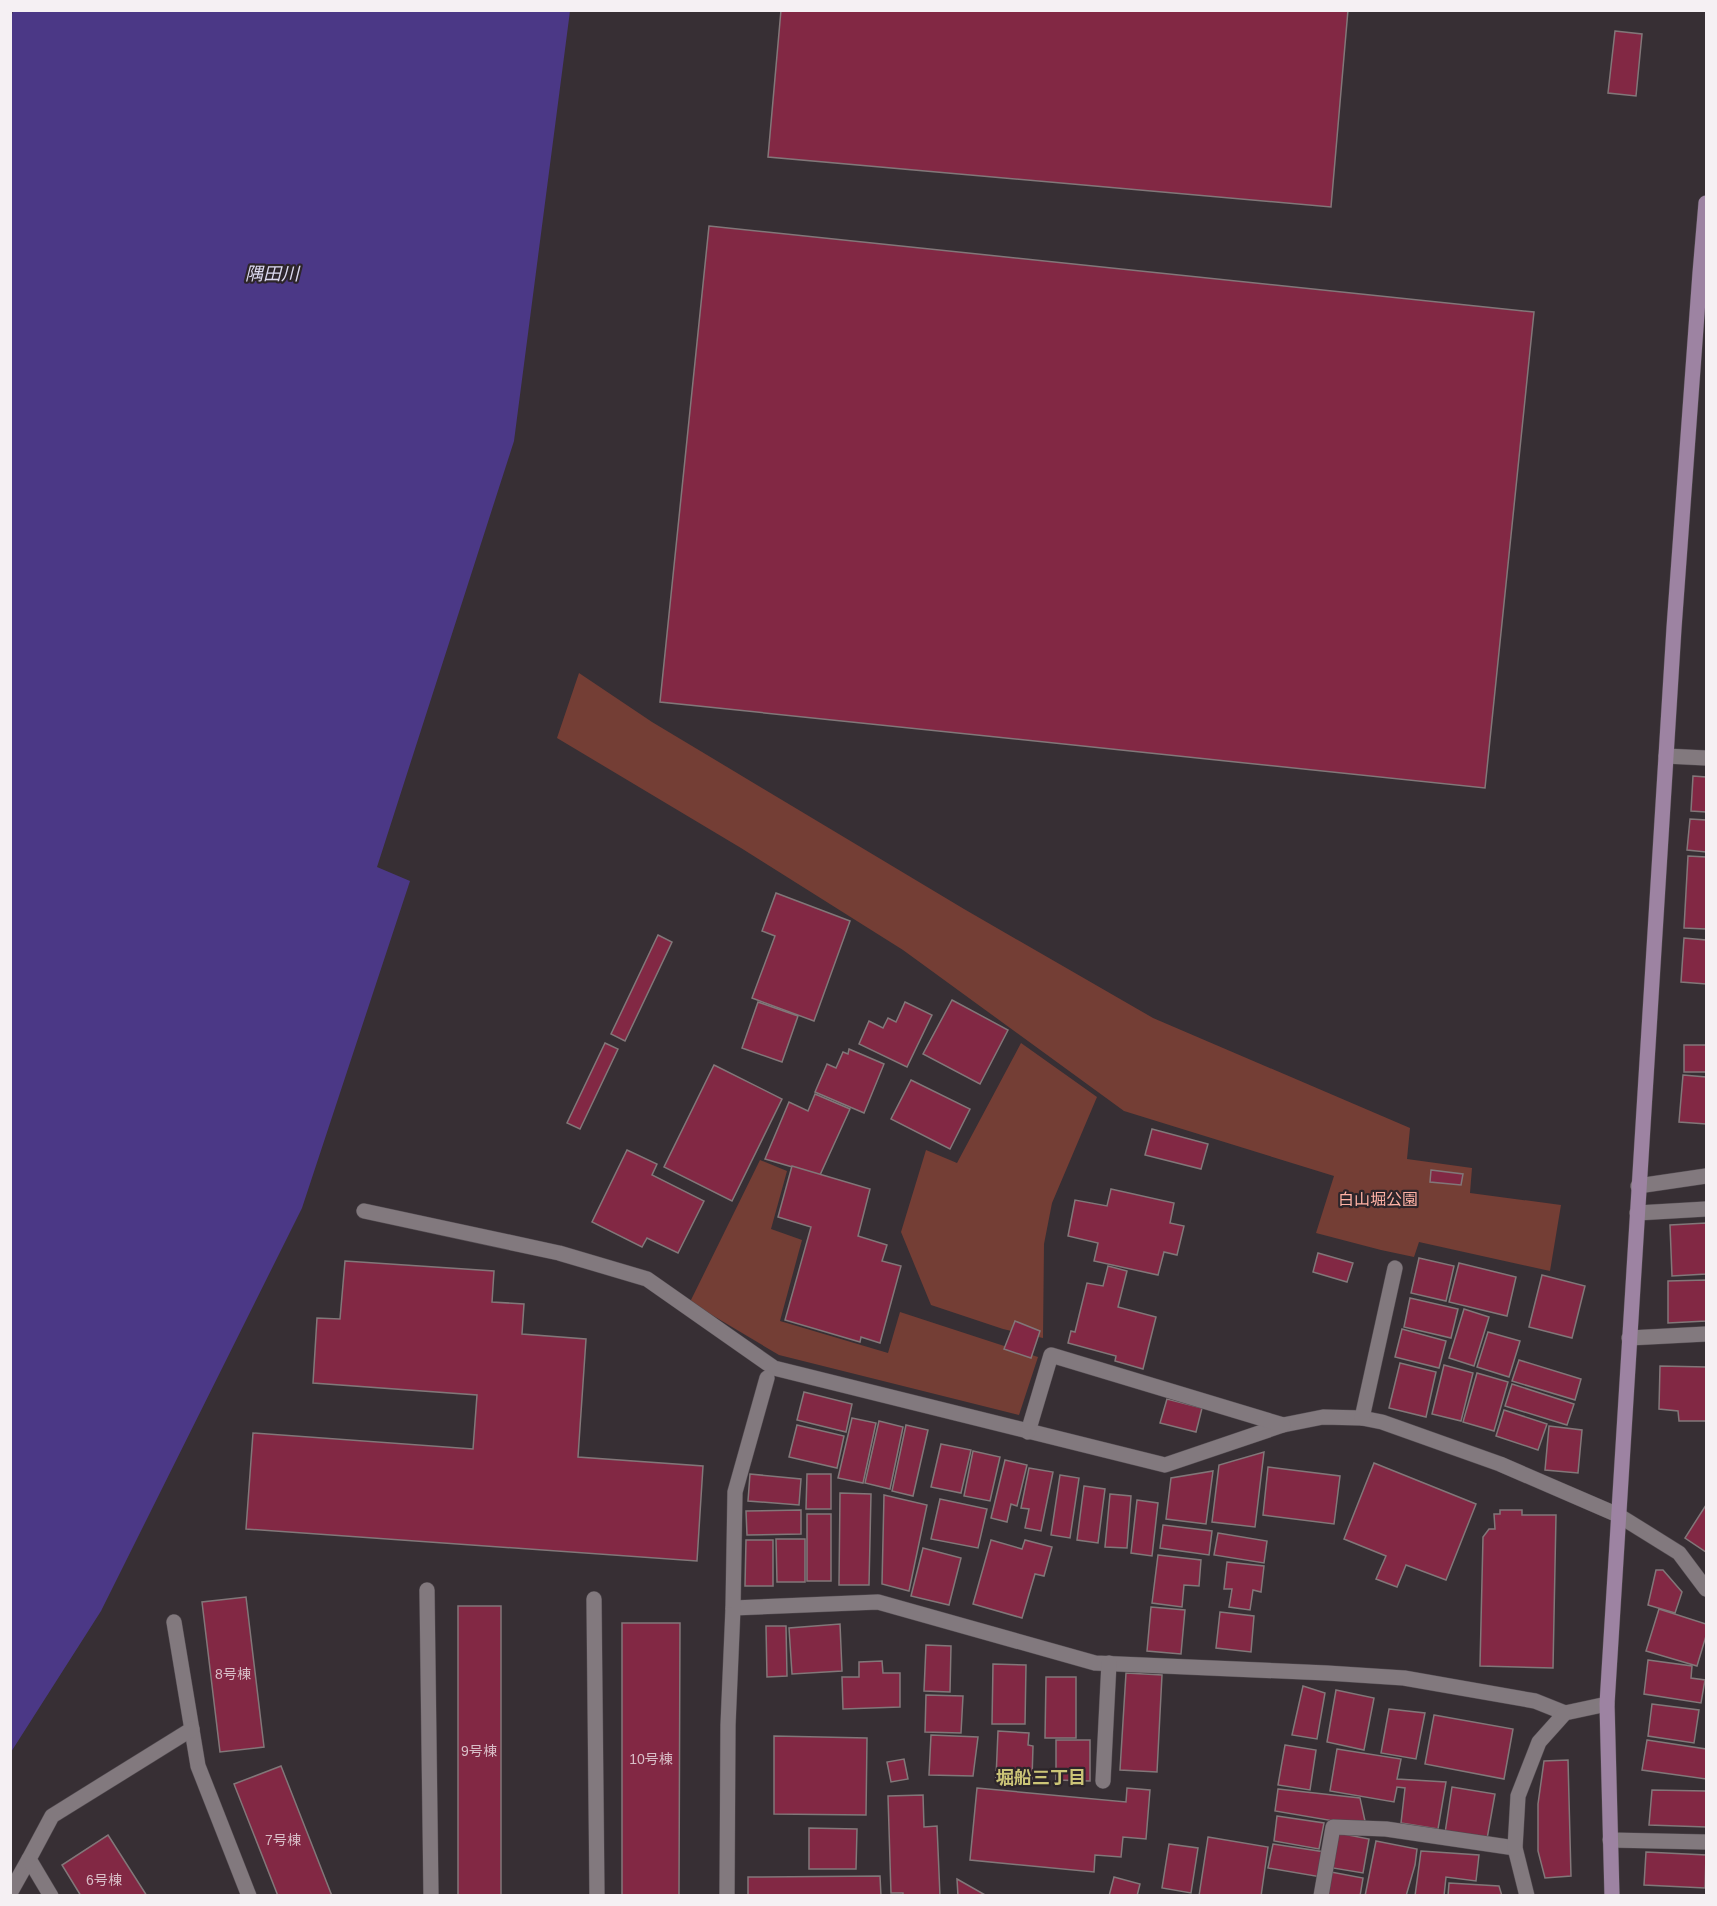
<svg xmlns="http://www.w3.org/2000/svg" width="1717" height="1906" font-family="Helvetica,'Noto Sans JP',sans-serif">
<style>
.green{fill:#743e35}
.water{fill:#4b3886}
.building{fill:#822844;stroke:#827779;stroke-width:1.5}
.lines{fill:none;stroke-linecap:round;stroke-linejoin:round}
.lane-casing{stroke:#524b50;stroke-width:16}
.street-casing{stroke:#524b50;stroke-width:16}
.secondary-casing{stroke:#524b50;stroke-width:16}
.lane{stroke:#82797e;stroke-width:15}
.street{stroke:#82797e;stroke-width:15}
.secondary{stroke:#9d83a2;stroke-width:15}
.labels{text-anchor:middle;stroke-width:4.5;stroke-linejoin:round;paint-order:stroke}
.number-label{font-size:14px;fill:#d8bec7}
.park-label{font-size:16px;fill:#ffb2a5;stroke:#2d252a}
.water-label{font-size:18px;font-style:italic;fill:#dcd9f0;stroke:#2d252a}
.neighbourhood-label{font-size:18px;font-weight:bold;fill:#ccc577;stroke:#2d252a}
</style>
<rect width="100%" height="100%" fill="#372f34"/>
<g class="green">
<polygon points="579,673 652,722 964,909 1153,1018 1410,1128 1407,1159 1472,1168 1470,1193 1561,1205 1550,1271 1419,1242 1414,1257 1381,1250 1316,1233 1334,1176 1124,1111 903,950 741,848 557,738"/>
<polygon points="1021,1043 1097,1097 1052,1203 1044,1244 1043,1338 1003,1329 931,1305 901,1232 926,1150 957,1163"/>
<polygon points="760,1160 787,1171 771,1229 802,1240 780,1321 888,1353 900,1312 1038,1357 1019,1415 779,1355 690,1302"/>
</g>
<polygon class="water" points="13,11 570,11 514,441 377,867 410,881 302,1208 101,1611 11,1752 10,21"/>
<g class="building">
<polygon points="781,10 1348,10 1331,207 768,157"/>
<polygon points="1615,31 1642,34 1636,96 1608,93"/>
<polygon points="709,226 1534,312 1485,788 660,702"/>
<polygon points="1693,776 1706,777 1706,812 1691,811"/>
<polygon points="1690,819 1706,820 1706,852 1687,850"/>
<polygon points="1688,856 1706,857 1706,929 1684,928"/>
<polygon points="776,893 850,921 814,1021 752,998 775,936 762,931"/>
<polygon points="658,935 672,942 625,1041 611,1034"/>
<polygon points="1684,938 1706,940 1706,984 1681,982"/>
<polygon points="952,1000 1008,1030 980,1084 923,1054"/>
<polygon points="758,1002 798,1016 782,1062 742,1048"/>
<polygon points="905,1002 932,1015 907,1067 859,1044 869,1021 883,1028 888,1018 896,1022"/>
<polygon points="605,1043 618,1049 580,1129 567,1123"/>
<rect x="1684" y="1045" width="22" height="27"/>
<polygon points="849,1049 884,1064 864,1113 815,1092 827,1064 836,1068 843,1052 848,1054"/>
<polygon points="714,1065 782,1099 732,1201 664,1167"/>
<polygon points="1683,1075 1706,1077 1706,1124 1679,1122"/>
<polygon points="911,1080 970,1109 950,1149 891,1119"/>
<polygon points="815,1094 850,1109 820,1175 765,1159 789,1102 808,1111"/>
<polygon points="1152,1129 1208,1144 1201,1169 1145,1155"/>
<polygon points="627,1150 657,1164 652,1175 704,1201 678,1253 647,1238 642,1247 592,1222"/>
<polygon points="792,1166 870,1189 858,1236 887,1245 882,1261 901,1266 880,1343 861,1337 860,1342 785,1320 811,1227 778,1217"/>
<polygon points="1431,1170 1463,1174 1461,1185 1430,1182"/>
<polygon points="1111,1189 1174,1203 1170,1223 1184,1226 1177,1255 1164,1252 1158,1275 1094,1261 1098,1243 1068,1236 1075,1200 1107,1206"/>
<polygon points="1706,1223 1706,1274 1672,1276 1670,1225"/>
<polygon points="1318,1253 1353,1263 1347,1282 1313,1272"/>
<polygon points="1419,1258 1454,1266 1446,1301 1411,1293"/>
<polygon points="345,1261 494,1271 492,1302 524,1304 522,1334 586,1339 578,1457 703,1466 697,1561 246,1529 253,1433 473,1449 477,1395 313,1383 317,1318 340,1319"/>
<polygon points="1459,1263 1516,1277 1507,1316 1449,1302"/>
<polygon points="1108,1266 1127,1271 1118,1307 1156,1317 1143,1369 1115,1361 1116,1356 1068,1343 1071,1331 1075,1332 1087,1283 1103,1286"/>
<polygon points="1542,1275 1585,1286 1572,1338 1529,1327"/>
<polygon points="1706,1280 1706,1321 1668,1323 1668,1281"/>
<polygon points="1410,1298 1458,1309 1451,1338 1404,1327"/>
<polygon points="1464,1309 1489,1317 1474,1366 1449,1358"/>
<polygon points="1015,1321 1040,1331 1031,1358 1004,1349"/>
<polygon points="1402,1329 1446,1341 1439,1368 1395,1357"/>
<polygon points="1488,1332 1520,1341 1509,1377 1477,1367"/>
<polygon points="1519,1360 1581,1379 1575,1400 1512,1381"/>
<polygon points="1400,1363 1436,1372 1426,1417 1389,1408"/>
<polygon points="1444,1365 1473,1373 1461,1421 1432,1414"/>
<polygon points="1660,1366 1706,1367 1706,1421 1679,1421 1678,1411 1659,1409"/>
<polygon points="1477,1373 1508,1382 1494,1431 1463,1422"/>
<polygon points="1512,1384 1574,1404 1567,1425 1505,1406"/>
<polygon points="804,1392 852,1404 846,1432 797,1420"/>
<polygon points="1167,1399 1202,1408 1196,1432 1160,1423"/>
<polygon points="1504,1410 1547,1424 1538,1450 1496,1436"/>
<polygon points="852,1418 876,1423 863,1483 838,1478"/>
<polygon points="879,1421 903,1427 890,1489 865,1483"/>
<polygon points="797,1425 844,1436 837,1468 789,1457"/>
<polygon points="906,1425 928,1430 913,1496 892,1491"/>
<polygon points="1549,1426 1582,1430 1578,1473 1545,1470"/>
<polygon points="941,1444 971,1450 961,1493 931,1487"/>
<polygon points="973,1451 1000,1457 990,1501 964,1496"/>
<polygon points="1264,1452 1255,1527 1212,1522 1219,1465"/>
<polygon points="1005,1460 1027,1465 1017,1506 1011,1504 1007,1522 991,1518"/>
<polygon points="1374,1463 1476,1504 1446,1580 1406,1565 1397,1587 1376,1579 1386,1556 1344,1539"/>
<polygon points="1268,1467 1340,1476 1334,1524 1263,1515"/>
<polygon points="1029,1468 1053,1472 1041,1531 1025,1528 1029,1509 1021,1508"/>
<polygon points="1213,1471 1206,1524 1166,1519 1171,1478"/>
<polygon points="750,1474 801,1479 799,1505 748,1501"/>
<polygon points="807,1474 831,1474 831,1509 806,1509"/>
<polygon points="1060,1475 1079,1478 1070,1538 1051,1535"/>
<polygon points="1084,1486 1105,1489 1098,1543 1077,1540"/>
<polygon points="840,1493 871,1494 869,1585 839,1585"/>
<polygon points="1110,1494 1131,1496 1127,1548 1105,1547"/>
<polygon points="884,1495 927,1505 909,1591 882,1584"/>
<polygon points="940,1499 987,1509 978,1548 931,1539"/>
<polygon points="1137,1500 1158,1503 1152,1556 1131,1553"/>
<polygon points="1706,1505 1706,1552 1685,1538"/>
<polygon points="801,1510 801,1534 747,1535 746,1511"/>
<polygon points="1500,1510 1522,1510 1522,1515 1556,1515 1553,1668 1480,1666 1483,1537 1489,1529 1495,1529 1494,1514 1500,1514"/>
<rect x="807" y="1514" width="24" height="67"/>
<polygon points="1163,1525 1212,1531 1209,1555 1160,1548"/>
<polygon points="1218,1533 1267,1541 1264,1563 1214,1555"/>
<polygon points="776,1539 805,1539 805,1582 777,1582"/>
<polygon points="746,1540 773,1540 773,1586 745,1586"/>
<polygon points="991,1540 1022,1549 1025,1540 1052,1547 1044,1576 1035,1574 1022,1618 973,1604"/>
<polygon points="923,1548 961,1558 949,1605 911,1596"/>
<polygon points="1158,1555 1201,1560 1199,1586 1184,1585 1182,1607 1152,1603"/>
<polygon points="1227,1562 1264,1566 1261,1592 1253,1590 1250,1610 1229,1607 1232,1589 1224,1589"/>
<polygon points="1656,1570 1663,1570 1682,1592 1675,1613 1648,1605"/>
<polygon points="246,1597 264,1747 220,1752 202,1602"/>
<rect x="458" y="1606" width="43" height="290"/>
<polygon points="1151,1607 1185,1610 1181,1654 1147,1651"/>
<polygon points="1659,1609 1706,1624 1706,1636 1697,1666 1646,1651"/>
<polygon points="1220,1612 1254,1616 1251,1652 1216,1648"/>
<polygon points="622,1623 680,1623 679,1896 622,1896"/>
<polygon points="840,1624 842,1671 792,1674 789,1628"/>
<polygon points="766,1626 786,1626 787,1676 767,1677"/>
<polygon points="926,1645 951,1646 950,1692 924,1691"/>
<polygon points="1648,1660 1692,1666 1691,1678 1705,1680 1701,1703 1644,1694"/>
<polygon points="882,1661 883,1673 900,1673 900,1707 843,1709 842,1677 859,1677 859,1662"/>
<polygon points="993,1664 1026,1665 1025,1724 992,1724"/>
<polygon points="1126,1673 1162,1675 1157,1772 1120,1770"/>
<polygon points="1046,1677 1076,1677 1076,1738 1045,1738"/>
<polygon points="1303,1686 1325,1693 1317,1739 1292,1735"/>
<polygon points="1336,1690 1374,1698 1364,1750 1327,1742"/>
<polygon points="926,1695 963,1696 961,1733 925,1732"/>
<polygon points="1652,1704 1699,1710 1694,1743 1648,1736"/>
<polygon points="1389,1709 1425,1713 1416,1759 1381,1753"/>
<polygon points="1434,1715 1513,1729 1504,1779 1425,1764"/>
<polygon points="998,1731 1029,1733 1028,1745 1033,1746 1032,1779 996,1778"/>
<polygon points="931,1735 978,1737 973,1776 929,1775"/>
<polygon points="774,1736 867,1738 866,1815 774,1814"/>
<polygon points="1056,1740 1090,1740 1090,1781 1056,1780"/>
<polygon points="1647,1740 1706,1749 1706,1779 1642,1770"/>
<polygon points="1285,1745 1316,1750 1310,1790 1278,1785"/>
<polygon points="1337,1749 1401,1759 1397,1779 1446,1782 1438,1829 1401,1823 1405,1788 1397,1787 1394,1802 1330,1791"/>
<polygon points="904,1759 908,1779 891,1782 887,1762"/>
<polygon points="1568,1760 1571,1876 1545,1878 1538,1851 1538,1804 1544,1761"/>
<polygon points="281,1766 332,1896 278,1896 234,1784"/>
<polygon points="1452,1787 1495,1794 1487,1839 1445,1833"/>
<polygon points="977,1788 1126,1802 1127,1788 1150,1790 1146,1839 1123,1837 1121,1857 1095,1855 1094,1872 970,1860"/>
<polygon points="1278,1789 1360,1798 1365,1821 1363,1826 1275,1811"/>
<polygon points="1652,1790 1706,1791 1706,1827 1649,1825"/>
<polygon points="923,1795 924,1827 937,1826 940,1896 903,1896 903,1893 891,1893 888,1796"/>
<polygon points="1277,1816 1324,1823 1319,1849 1274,1841"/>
<polygon points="809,1828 857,1829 856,1869 809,1869"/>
<polygon points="1338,1833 1369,1839 1363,1873 1333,1868"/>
<polygon points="108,1835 147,1896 81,1896 62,1865"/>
<polygon points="1208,1837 1268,1847 1261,1896 1199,1896"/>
<polygon points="1376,1841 1417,1849 1415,1865 1406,1896 1365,1896"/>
<polygon points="1169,1844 1198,1848 1191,1893 1162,1888"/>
<polygon points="1273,1844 1325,1852 1321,1877 1268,1868"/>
<polygon points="1421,1851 1479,1855 1476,1881 1446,1877 1444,1896 1415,1896"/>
<polygon points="1646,1852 1706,1855 1705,1888 1644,1885"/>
<polygon points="1331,1872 1363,1878 1360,1896 1327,1896"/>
<polygon points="880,1876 881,1896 748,1896 748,1877"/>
<polygon points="1114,1877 1140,1884 1137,1896 1109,1896"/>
<polygon points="957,1879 987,1896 958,1896"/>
<polygon points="1449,1883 1499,1886 1502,1896 1448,1896"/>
</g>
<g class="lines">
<defs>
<g id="lane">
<polyline points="1638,1186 1706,1176"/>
<polyline points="364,1211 559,1253 647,1279 774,1368 1165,1465 1283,1425 1323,1417 1362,1418 1382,1422 1500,1464 1618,1515"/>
<polyline points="1637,1213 1706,1209"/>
<polyline points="1362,1418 1395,1268"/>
<polyline points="1028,1432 1051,1355 1283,1425"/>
<polyline points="427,1590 431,1896"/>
<polyline points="594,1599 597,1896"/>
<polyline points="733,1608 878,1602 1095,1663 1327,1673 1404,1678 1535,1701 1565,1713"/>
<polyline points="174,1622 198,1766 249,1896"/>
<polyline points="1103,1781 1109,1663"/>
<polyline points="10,1893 29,1859"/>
<polyline points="51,1896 29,1859 52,1816 192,1729"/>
<polyline points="1321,1896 1333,1827 1386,1829 1515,1848"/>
<polyline points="1527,1896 1515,1848 1518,1796 1539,1742 1565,1713 1607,1704"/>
</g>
<g id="street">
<polyline points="1666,756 1706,758"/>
<polyline points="1629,1338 1706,1334"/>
<polyline points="1618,1515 1679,1553 1706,1589"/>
<polyline points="1610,1840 1706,1842"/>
<polyline points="727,1896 728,1725 733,1608 735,1492 767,1378"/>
</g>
<polyline id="secondary" points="1612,1896 1607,1704 1674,628 1700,273 1706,203"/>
</defs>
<use href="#lane" class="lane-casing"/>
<use href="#street" class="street-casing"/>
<use href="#secondary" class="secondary-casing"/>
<use href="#lane" class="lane"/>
<use href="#street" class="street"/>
<use href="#secondary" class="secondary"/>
</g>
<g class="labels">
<g class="number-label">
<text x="233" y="1679">8号棟</text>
<text x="479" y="1756">9号棟</text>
<text x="651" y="1764">10号棟</text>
<text x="283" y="1845">7号棟</text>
<text x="104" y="1885">6号棟</text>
</g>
<g class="park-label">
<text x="1378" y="1205">白山堀公園</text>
</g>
<g class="water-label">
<text x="272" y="280">隅田川</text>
</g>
<g class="neighbourhood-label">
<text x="1041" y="1784">堀船三丁目</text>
</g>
</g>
<rect width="1717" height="1906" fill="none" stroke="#f5f0f3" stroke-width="24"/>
</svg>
